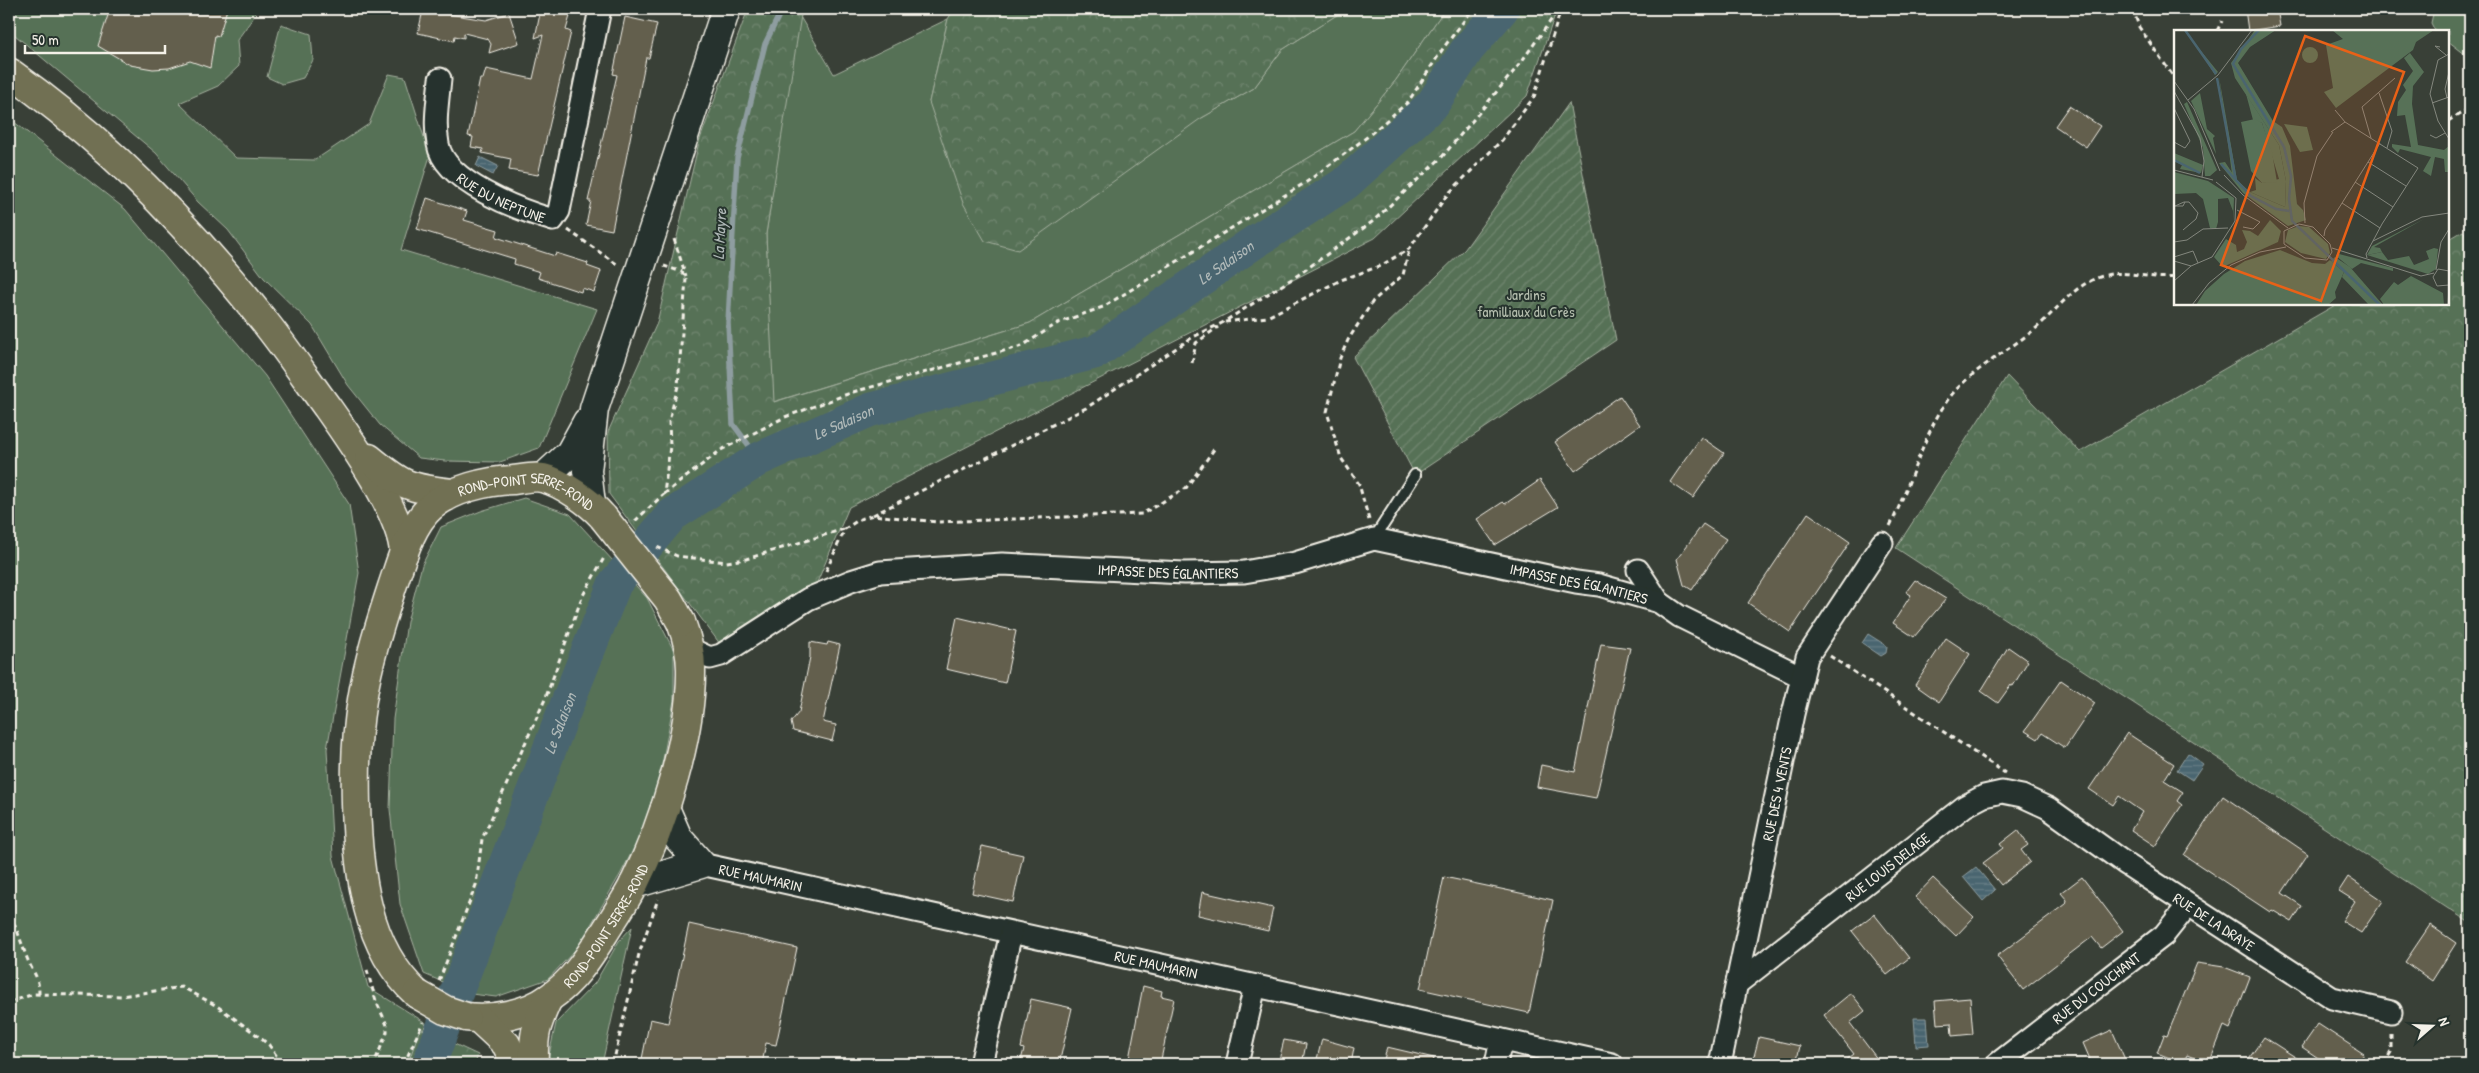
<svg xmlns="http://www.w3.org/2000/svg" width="2479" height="1073" font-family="'Patrick Hand',sans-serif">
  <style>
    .green { fill: #577157; stroke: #a6b1a0 }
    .forest { fill: url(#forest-crowns); stroke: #a6b1a0 }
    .garden { fill: url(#garden-furrows); stroke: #a6b1a0 }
    .water { fill: url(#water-rules); stroke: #8e9da0 }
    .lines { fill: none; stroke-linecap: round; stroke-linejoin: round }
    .stream { stroke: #8e9da0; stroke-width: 5.5 }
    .river { stroke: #4a6570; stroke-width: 34 }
    .building { fill: #645e4d; stroke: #f4f1e8 }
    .lane-casing { stroke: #f4f1e8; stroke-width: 14 }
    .street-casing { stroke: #f4f1e8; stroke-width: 25 }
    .secondary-casing { stroke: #f4f1e8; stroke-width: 31 }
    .primary-casing { stroke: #f4f1e8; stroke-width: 31 }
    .path { stroke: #f4f1e8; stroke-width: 3; stroke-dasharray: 5 4; stroke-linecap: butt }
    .lane { stroke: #26332d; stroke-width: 10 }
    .street { stroke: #26332d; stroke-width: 21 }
    .secondary { stroke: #26332d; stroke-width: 28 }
    .primary { stroke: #716f52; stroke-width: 28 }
    .primary-bridge-casing { stroke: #f4f1e8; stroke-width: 31; stroke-linecap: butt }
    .primary-bridge { stroke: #716f52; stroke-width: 28 }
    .labels { text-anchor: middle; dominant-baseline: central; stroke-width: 4; stroke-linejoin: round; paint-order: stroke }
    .street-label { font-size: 15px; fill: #f4f1e8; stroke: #26332d }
    .park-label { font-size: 15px; fill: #b5beae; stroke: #26332d }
    .water-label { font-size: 16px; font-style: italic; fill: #b0b9b8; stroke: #26332d }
    .inset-river { fill: none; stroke: #4a6570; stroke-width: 2.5 }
    .inset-road { fill: none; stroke: #84877e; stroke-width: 1 }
    .view { fill: #e96117; fill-opacity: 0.15; stroke: #e96117; stroke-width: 2.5 }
    .inset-edge { fill: none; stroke: #f4f1e8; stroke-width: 2.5 }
  </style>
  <defs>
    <pattern id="forest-crowns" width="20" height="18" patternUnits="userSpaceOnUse" patternTransform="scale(1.25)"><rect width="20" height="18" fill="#577157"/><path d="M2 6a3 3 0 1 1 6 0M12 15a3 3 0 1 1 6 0" fill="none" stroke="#70866f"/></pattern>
    <pattern id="garden-furrows" width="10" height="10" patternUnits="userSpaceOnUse" patternTransform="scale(1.25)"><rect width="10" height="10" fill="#577157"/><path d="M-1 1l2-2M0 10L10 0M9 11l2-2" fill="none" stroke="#70866f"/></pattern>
    <pattern id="water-rules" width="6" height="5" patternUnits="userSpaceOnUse" patternTransform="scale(1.25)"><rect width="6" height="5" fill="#4a6570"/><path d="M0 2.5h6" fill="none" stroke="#657c84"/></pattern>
  </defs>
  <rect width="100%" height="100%" fill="#394037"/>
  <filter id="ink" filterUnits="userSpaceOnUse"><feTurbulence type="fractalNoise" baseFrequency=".02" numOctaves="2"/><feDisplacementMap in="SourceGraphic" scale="10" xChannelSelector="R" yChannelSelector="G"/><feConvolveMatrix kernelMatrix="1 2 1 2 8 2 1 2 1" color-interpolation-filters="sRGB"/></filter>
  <g filter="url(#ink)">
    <path class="green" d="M9,9H256L253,18L237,40L239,66L218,86L179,103L236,158L315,160L369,124L389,74L405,77L430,156L401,250L597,309L539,448L500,462L445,461L419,458L380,425L348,385L312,325L264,278L228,230L198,202L156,153L9,30Z
      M1346,9H1445L1396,80L1354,131L1030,323L773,402L766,234L799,15L834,74L948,19L929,102L1200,119L1254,88L1282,50Z
      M2434,9H2470V58L2448,41V31H2435L2431,23Z
      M281,24L311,34L313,60L303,78L282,84L267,77Z
      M9,118L125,209L265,376L349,504L359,573L327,749L333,856L368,987L426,1023L411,1064H9Z
      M524,498L570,514L647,598L674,651V700L661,770L644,829L621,873L578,947L548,979L496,997L471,994L424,974L400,904L390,809L393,719L407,622L422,565L441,527L481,511Z
      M632,927L602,1064H547L556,1023L595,983L619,941Z"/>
    <path class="forest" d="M748,9H802L766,234L774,402L1030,323L1354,131L1396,80L1445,9H1557L1527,96L1375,238L849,507L813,592L723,648L609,494L608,432L657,323L699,142Z
      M954,9H1346L1282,50L1254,88L1200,119L1018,250L985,241L963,203L929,102L948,19Z
      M2463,231L2470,239V923L1896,548L2007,376L2080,452L2337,304H2448V240Z
      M420,1028L478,1055L475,1064H408Z"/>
    <path class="garden" d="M1569,103L1616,340L1415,475L1353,357L1465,249Z"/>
    <path class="water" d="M480,157L498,166L493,175L476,166Z
      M1868,634L1887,646L1886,653L1881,656L1862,643Z
      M2188,753L2203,764L2192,780L2177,770Z
      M1976,867L1995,890L1983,901L1963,877Z
      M1914,1018H1927L1929,1045L1916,1046Z"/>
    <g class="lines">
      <path class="stream" d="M759,459L733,424L728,323L737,158L765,44L782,9"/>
      <path class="river" id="s1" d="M429,1064L563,714L615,583L672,515L759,459L870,410L1096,352L1250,245L1346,183L1432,105L1467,50L1502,9"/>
    </g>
    <path class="building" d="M110,9H227L219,36L215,35L210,68L190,61L169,68L153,69L130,65L98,46Z
      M541,9H572L566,30L571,32L538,175L509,170L511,159L482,153L483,149L471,147L473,137L468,136L480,79H483L486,69L533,79L543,35L535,38Z
      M2245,9H2277L2280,26L2248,31Z
      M423,10L486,20L509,13L519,43L489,53L491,44L488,39L464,33V38L455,36L454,41L418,33Z
      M625,17L657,24L649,58H646L612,230L586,225L591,201H588L617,75L613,74Z
      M2069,106L2100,126L2086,147L2055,126Z
      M427,198L467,211L464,220L498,230L496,237L555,256L556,253L588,263L587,266L601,271L594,292L582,288L581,292L538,278L540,272L514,264L515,259L417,229Z
      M1620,396L1640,425L1575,471L1555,442Z
      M1701,437L1724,453L1693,498L1670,482Z
      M1540,480L1558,507L1495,545L1477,519L1503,502L1505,504Z
      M1808,513L1850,542L1790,632L1748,603Z
      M1703,524L1726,539L1692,590L1684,585L1677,559Z
      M1915,580L1946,599L1914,637L1893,623L1911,595L1906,592Z
      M957,617L1016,631L1005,683L946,669Z
      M1946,638L1970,654L1939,702L1915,685Z
      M810,642L827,645L828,642L840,645L823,722L836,725L832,741L793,731L791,722L799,712L810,657Z
      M1601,644L1630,648L1596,798L1537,787L1541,765L1575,772Z
      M2008,647L2028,661L2013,686L2011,685L1998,703L1981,691Z
      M2061,680L2095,703L2065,748L2042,733L2038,739L2025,731Z
      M2127,733L2174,764L2164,780L2183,792L2177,801L2182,805L2155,846L2131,830L2142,812L2119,796L2113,805L2089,789Z
      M2223,796L2308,854L2282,893L2302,906L2292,922L2272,910L2270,912L2184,855Z
      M2018,830L2028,845L2021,850L2030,862L2001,885L1983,863L2003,848L2000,844Z
      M982,846L1023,855L1013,902L972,893Z
      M1444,877L1553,900L1529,1013L1420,989Z
      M2082,877L2123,931L2101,948L2092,937L2023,990L1997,956L2066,904L2067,900L2061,893Z
      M2348,877L2383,901L2361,933L2342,921L2355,901L2339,891Z
      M1933,878L1974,917L1956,936L1915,897Z
      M1202,892L1273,908L1268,931L1198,915Z
      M1874,914L1909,958L1887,975L1852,931Z
      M689,924L797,948L776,1045L766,1043L762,1064H641L650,1019L668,1023Z
      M2430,925L2456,943L2432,981L2405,962Z
      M2197,963L2224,967L2250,977L2230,1029L2224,1026L2209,1064L2187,1055L2183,1063L2157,1053L2164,1035L2167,1036Z
      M1143,986L1162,991L1161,996L1174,999L1160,1064H1128Z
      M1851,993L1865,1011L1850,1023L1881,1064H1841L1854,1054L1824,1015Z
      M1970,998L1973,1034L1952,1036L1951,1023L1937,1024L1935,1001Z
      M1031,999L1072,1008L1059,1064H1020L1024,1049L1021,1048Z
      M2318,1024L2364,1054L2357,1064H2327L2302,1047Z
      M2112,1030L2127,1064H2092L2083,1043Z
      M1759,1037L1800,1046L1796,1064H1752Z
      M2264,1037L2306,1064H2245Z
      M1322,1039L1354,1048L1351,1064H1338L1317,1059Z
      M1284,1040L1306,1044L1302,1064H1278Z
      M1387,1047L1434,1058L1433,1064H1383Z"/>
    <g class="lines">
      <g class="lane-casing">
        <path id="lane" d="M1374,539L1415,475"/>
      </g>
      <g class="street-casing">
        <g id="street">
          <path id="s2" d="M440,79C438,100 434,123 438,144C444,182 519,210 553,220L559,211L600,9"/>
          <path d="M1638,570L1659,602L1679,616L1802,677"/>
          <path id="s3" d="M690,654L697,652L710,658L721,655L808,599L851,581L880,572L1002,564L1184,573L1244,572L1295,563L1374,539L1576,582L1599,585L1659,602"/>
          <path id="s4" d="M701,864L1612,1064"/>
          <path id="s5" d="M1738,983L1965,806L1984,796L2002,792L2022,796L2048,808L2126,864L2332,998L2391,1012"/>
          <path d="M981,1064L1011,933"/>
          <path d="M1237,1064L1255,986"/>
          <path d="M1496,1064L1501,1040"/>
          <path id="s6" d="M1720,1064L1793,714L1807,657L1882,543"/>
          <path id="s7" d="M1997,1064L2164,935L2188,905"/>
        </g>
      </g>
      <g class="secondary-casing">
        <path id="secondary" d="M543,478L570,453L587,422
          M591,504L587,471L594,409L726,9
          M634,884L701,864L678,838L665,808"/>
      </g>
      <g class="primary-casing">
        <g id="primary">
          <path d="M9,72C104,139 188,225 260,316C284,345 305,377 327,407C351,441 402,513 404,553"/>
          <path d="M369,458C403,486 408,488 452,493"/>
          <path id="s8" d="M417,994C392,971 376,939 368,907C354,851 352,757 362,700C368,662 380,624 392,587C401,561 410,525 432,506C453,489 486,481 513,480C522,479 534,476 543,478C561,482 591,503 603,517"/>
          <path id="s9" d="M466,1017C493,1020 527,1014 549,998C574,981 589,957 605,932C615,916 626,900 634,884C663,826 692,734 691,669C691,652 687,638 681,622"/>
          <path d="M479,1019L506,1044L516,1064"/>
          <path d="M534,1064C533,1035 536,1025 548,999"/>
        </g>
      </g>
      <path class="path" d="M2133,9L2139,27L2175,79
        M2217,31L2222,21
        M2448,121L2470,108
        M568,230L618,265
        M674,239L686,276
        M1225,322L1267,317L1341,280L1380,266L1409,249L1447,195L1502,140L1534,97L1561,9
        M1192,363L1196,343L1218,327
        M664,494L721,450L785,417L853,392L1022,346L1058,323L1103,307L1308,181L1367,137L1408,102L1444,47L1473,9
        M873,515L1086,408L1193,337L1222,323L1298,275L1372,222L1442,157L1519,65L1559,9
        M1369,520L1359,484L1341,458L1327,412L1340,358L1348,340L1373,301L1403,275L1409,250
        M635,521L664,494L670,446L669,421L678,386L686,279L682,272L664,266
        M1890,526C1910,487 1926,424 1954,392C1977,367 2009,350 2035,329C2061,307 2075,281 2111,274C2130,271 2154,280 2175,277
        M657,547L677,556L726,562L746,559L844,529
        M826,571L845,529L860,519L873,515L937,522L1142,514L1186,488L1215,448
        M1830,656L2005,773
        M9,915C18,929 21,943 27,958C33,974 39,975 39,994
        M367,970L376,1001L387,1025V1032L374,1064
        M439,981L476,885L482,839L546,697L582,597L605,556
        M9,1002L34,994L122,996L182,987L217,1006L253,1032L269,1045L282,1064
        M404,1064L423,1022
        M613,1064L639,954L658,899
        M2384,1064L2391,1052V1030"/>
      <use href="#lane" class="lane"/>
      <use href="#street" class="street"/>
      <use href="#secondary" class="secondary"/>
      <use href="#primary" class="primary"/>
      <g class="primary-bridge-casing">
        <path id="primary-bridge" d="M603,517L668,599L681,622
          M417,994L445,1010L466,1017"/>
      </g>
      <use href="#primary-bridge" class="primary-bridge"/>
    </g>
  </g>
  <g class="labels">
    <g class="street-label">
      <text stroke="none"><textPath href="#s2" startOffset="152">RUE DU NEPTUNE</textPath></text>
      <text stroke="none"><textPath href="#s8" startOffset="620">ROND-POINT SERRE-ROND</textPath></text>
      <text stroke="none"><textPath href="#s3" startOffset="502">IMPASSE DES ÉGLANTIERS</textPath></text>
      <text stroke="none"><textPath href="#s3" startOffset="922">IMPASSE DES ÉGLANTIERS</textPath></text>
      <text stroke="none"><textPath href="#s6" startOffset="276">RUE DES 4 VENTS</textPath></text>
      <text stroke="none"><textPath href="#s5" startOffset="189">RUE LOUIS DELAGE</textPath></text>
      <text stroke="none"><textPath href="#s4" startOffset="61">RUE MAUMARIN</textPath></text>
      <text stroke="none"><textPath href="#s5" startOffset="578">RUE DE LA DRAYE</textPath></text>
      <text stroke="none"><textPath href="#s9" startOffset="180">ROND-POINT SERRE-ROND</textPath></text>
      <text stroke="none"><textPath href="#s4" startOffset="466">RUE MAUMARIN</textPath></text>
      <text stroke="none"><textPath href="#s7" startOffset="125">RUE DU COUCHANT</textPath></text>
    </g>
    <g class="park-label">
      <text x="1526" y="294">Jardins<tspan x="1526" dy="17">familliaux du Crès</tspan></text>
    </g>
    <g class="water-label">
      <text transform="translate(719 234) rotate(-87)">La Mayre</text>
      <text stroke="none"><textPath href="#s1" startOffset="1220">Le Salaison</textPath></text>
      <text stroke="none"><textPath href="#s1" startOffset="800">Le Salaison</textPath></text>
      <text stroke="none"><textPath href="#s1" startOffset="365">Le Salaison</textPath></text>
    </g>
  </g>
  <g transform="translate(2174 30)">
    <rect width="275" height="275" fill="#394037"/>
    <path d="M10,0L44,42L41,45L32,31ZM128 25a8 8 0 1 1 16 0a8 8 0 1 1-16 0ZM236,23L250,42L239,56L238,74L244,115L270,120L275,116V142H271L270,129L261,127L257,146L249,141L257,127L226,119L224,123L218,117V114L237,117L231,85L223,86L224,72L232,60L229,55L239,41L230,28ZM45,47L63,150L58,144ZM26,63L33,99L41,106L39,108L42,124L17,71ZM72,64L105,115L112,151L111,177L76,162L82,160L81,148L88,153L105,149L88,93L79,90ZM13,72L43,140L36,146H31L29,118L10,74ZM0,123L29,135L27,143L6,139L8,135L0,131ZM96,190L107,201L104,212L49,237L40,227L52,209L62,215L63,222L70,219L73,212L68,200L76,201L84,206ZM125,196L135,197L154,214L156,223L152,229L127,223L111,212L114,200ZM260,218L264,219L262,239L254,244L193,225L208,222L214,230L235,226L240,235L255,229L252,221ZM106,220L138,233L151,234L156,230L170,242L161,262L162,268L154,275H22L31,261L50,244L71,231ZM165,224L219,238V241L187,233L178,239L162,226ZM237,246L269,263L270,275H210L206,269L220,252L224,255Z" fill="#577157"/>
    <path d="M81,0H102L76,17L64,33L99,91L108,97L116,116L123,174L129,180L132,190L114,196L69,163L45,133L51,132L63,150L76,162L111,177L112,151L105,115L61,48L57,33ZM158,0H260L242,12L239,20L162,78L150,62L159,58L152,15L169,9ZM81,89L88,93L98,122L103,152L88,153L77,141L67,92ZM0,142L34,151L60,168L59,192V181L54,168L44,169V192L42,199L36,198L29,169L22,163L0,164ZM250,189L200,217L206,218L208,222L193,225L198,216ZM161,227L176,237L209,275H195L168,247L170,242L157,231Z" fill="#577157"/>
    <path d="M110,94L133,97L139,120L126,122Z" fill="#577157"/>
    <path class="inset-river" d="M11,0L42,44M85,0L67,19L59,34L110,117L117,146L115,169L118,191L206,275M43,48L62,151M0,130L26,143M47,134L77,166L102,179L115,181"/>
    <path class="inset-road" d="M266,17L261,16L272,25M275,24L264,30L256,64L264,91L275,109M0,51L20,79L46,141M0,61L26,108L30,131L28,147M205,63L218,101L213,118M273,68L271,59L275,42M14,70L44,45L78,0M258,73L275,67M161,80L171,92L244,138L208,194L192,224L193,228M157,102L171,92M256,105L262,108L271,103M197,108L188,77L221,48M0,112L11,118L16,111L0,78M194,132L232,156M0,140L39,150M50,145L69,165L114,198M181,152L219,177M168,173L206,198M63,180L86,192L79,199L69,197M131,193L130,173L143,126L159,102M125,194L139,197L156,214L158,222L153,230L131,228L110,214V201ZM9,200L22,189L24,183L15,172H10L1,176H9L11,172M150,206L151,200L206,113M199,211L248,187L275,183M0,212L13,210L29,199L54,198M158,218L247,246L260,243M0,227L19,221L24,233M0,231L17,236M262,240L267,212L275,199M275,241L264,239L259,247L263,256L275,255M0,251L17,236L38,227L61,191L62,168L42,152M18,275L35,253L57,235L86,222L112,217M274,275L275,255"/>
    <path class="view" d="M131,6L230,42L147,271L47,235Z"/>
    <rect width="275" height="275" class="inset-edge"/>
  </g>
  <rect width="2479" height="1073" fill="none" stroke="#26332d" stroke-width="30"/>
  <rect x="15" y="15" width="2449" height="1043" fill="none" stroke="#f4f1e8" stroke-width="2" filter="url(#ink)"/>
  <g transform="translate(2432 1026) rotate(70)" stroke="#26332d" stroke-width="4" paint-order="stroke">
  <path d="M0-4L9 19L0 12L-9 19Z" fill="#f4f1e8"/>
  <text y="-8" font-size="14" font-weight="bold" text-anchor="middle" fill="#f4f1e8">N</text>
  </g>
  <path d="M25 45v8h140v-8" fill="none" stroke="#f4f1e8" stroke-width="2.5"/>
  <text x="32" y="45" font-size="15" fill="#f4f1e8" stroke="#26332d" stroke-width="4" paint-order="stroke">50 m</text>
</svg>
